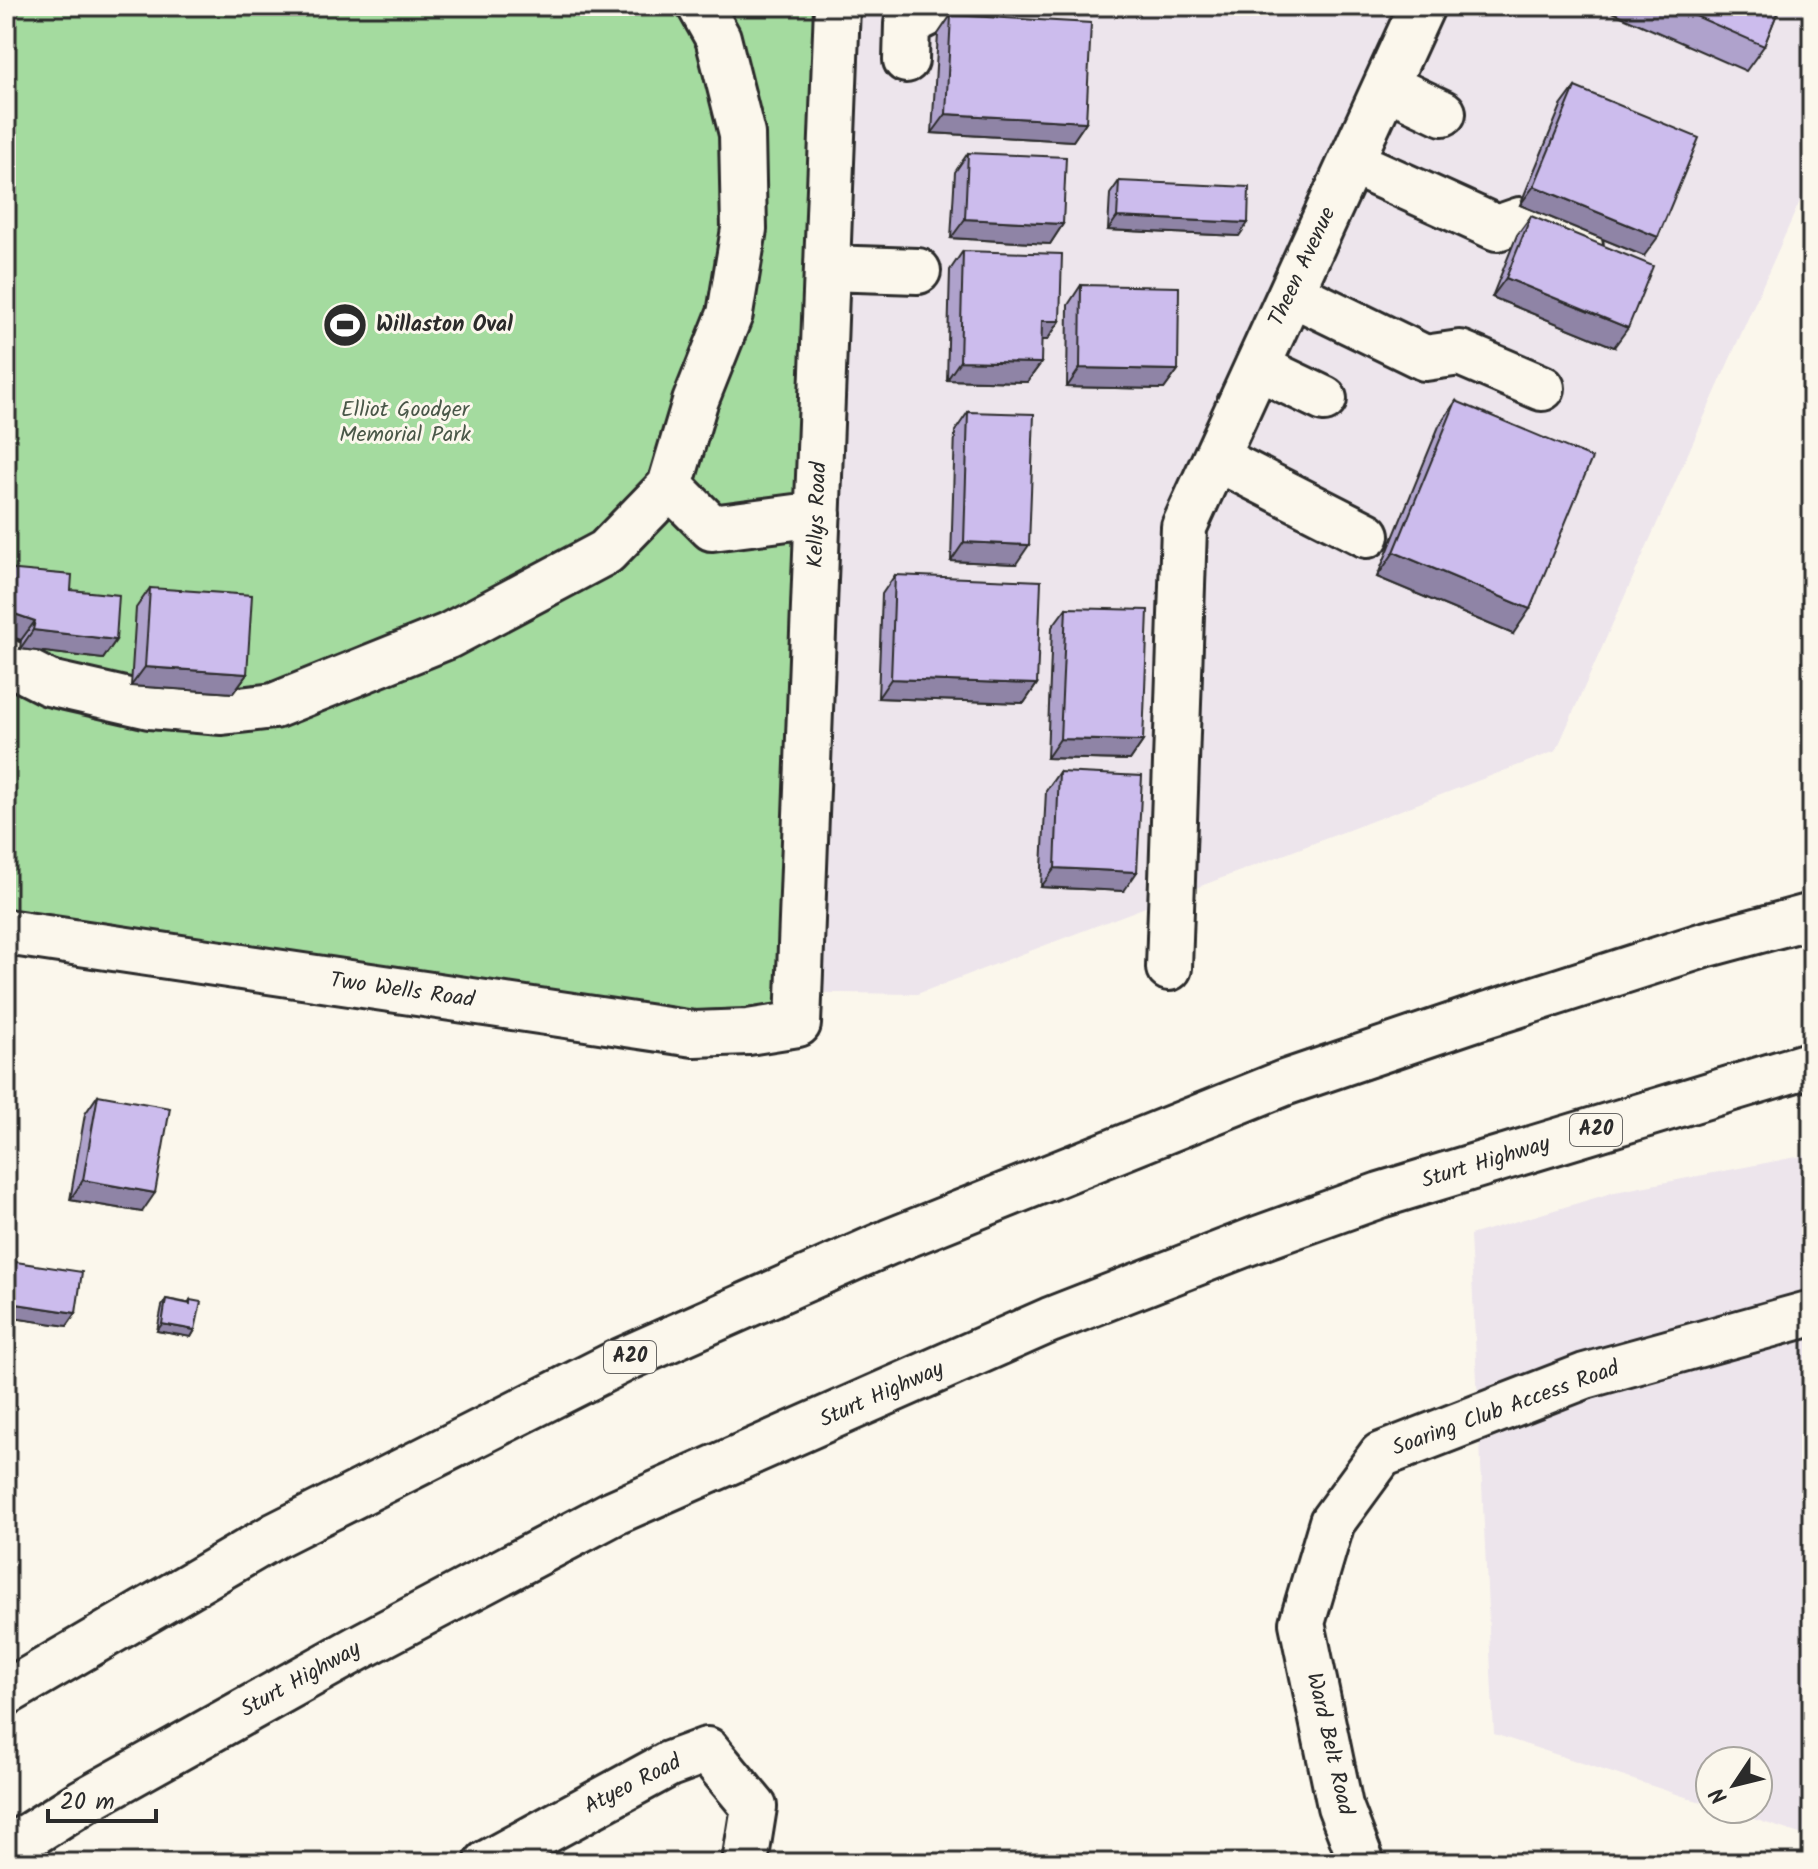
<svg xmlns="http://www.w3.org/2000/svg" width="1818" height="1869" font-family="Kalam,sans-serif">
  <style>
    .built { fill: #ede5ec }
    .green { fill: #a4db9f; stroke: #688365; stroke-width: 2 }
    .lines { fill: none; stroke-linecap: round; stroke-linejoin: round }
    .minor-casing { stroke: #2b2b2b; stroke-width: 50 }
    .highway-casing { stroke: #2b2b2b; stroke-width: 50 }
    .minor { stroke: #fbf7ec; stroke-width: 44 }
    .highway { stroke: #fbf7ec; stroke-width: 44 }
    .wall { fill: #afa2cc; stroke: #2b2b2b; stroke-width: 2 }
    .shaded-wall { fill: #8f84a6; stroke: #2b2b2b; stroke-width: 2 }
    .building { fill: #ccbced; stroke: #2b2b2b; stroke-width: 2 }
    .labels { text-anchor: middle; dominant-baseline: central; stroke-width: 6; stroke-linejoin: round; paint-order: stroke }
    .shield { fill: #fbf7ec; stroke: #696865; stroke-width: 2 }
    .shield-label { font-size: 20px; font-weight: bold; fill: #2b2b2b }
    .street-label { font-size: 22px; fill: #2b2b2b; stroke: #fbf7ec }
    .poi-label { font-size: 22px; font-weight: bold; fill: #2b2b2b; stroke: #fbf7ec; text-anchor: start }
    .park-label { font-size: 22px; fill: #495748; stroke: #fbf7ec }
  </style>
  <rect width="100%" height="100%" fill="#fbf7ec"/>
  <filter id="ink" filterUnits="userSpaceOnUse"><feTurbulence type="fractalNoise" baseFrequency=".0125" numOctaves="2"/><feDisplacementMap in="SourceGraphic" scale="16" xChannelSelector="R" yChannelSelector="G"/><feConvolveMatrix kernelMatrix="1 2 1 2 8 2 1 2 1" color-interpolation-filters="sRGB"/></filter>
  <g filter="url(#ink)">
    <path class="built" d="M805,6H1812V174L1556,751L917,994L762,992Z
      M1812,1154V1838L1723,1809H1758V1761H1710V1805L1494,1734L1470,1235L1615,1192Z"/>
    <path class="green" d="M6,6H820L784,1006L685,1011L6,911Z"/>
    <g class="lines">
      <g class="minor-casing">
        <path id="minor" d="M906,60L907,24L943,6
          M1386,86L1443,113
          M1351,162L1497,228L1520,220L1580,246
          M827,268L918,271
          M1291,293L1425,358L1460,353L1542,388
          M1257,367L1324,399
          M1216,458L1367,535
          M670,486L712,528L818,514
          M6,661L49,683L150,706L222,712L274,706L448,636L606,552L670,486L695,402L730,314L744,229L742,134L718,38L700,6
          M6,932L694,1034L748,1032L798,1024L837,6
          M1169,968L1184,527L1422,6
          M487,1863L669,1764L707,1750L754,1807L745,1863
          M1362,1863L1340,1806L1302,1623L1332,1522L1381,1455L1585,1376L1812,1313"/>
      </g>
      <g class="highway-casing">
        <path id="highway" d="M6,1693L276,1535L623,1360L889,1242L1284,1083L1470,1020L1704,945L1812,916
          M6,1850L82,1802L358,1648L613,1513L1050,1320L1255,1240L1380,1195L1812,1064"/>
      </g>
      <use href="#minor" class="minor"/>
      <use href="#highway" class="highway"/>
    </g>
    <path class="wall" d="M1598,6H1780L1764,46L1746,71Z
      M951,15L1086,122L1073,141L932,133L938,34Z
      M1575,87L1644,256L1520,205L1561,106Z
      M968,153L1063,224L1050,244L951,238L955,172Z
      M1119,181L1239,236L1108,230L1110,194Z
      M1531,216L1614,347L1492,297L1517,235Z
      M963,251L1060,321L1047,340H1041V363L1027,382L947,380L950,270Z
      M1081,285L1178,370L1164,389L1067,387L1068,305Z
      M1456,401L1513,634L1377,577L1439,426Z
      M968,412L1016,564L951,561L955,431Z
      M6,569L71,590L116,640L103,659L20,649L21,640L6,635Z
      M895,575L1037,684L1024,703L878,698L882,594Z
      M150,588L247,674L233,693L131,686L136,608Z
      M1066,608L1143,741L1130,760L1047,758L1052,627Z
      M1059,772L1124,891L1041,887L1046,791Z
      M98,1095L142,1212L70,1200L85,1114Z
      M16,1262L76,1313L67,1326L6,1317L7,1275Z
      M166,1299L188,1303L190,1300L195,1330L191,1337L157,1331L162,1306Z"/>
    <path class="shaded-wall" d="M946,114L1086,122L1073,141L932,133Z
      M1534,186L1658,237L1644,256L1520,205Z
      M1117,217L1248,223L1239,236L1108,230Z
      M965,219L1063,224L1050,244L951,238Z
      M1506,278L1628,328L1614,347L1492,297Z
      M1042,321H1060L1047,340H1028Z
      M960,361L1041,363L1027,382L947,380Z
      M1080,368L1178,370L1164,389L1067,387Z
      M964,542L1029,545L1016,564L951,561Z
      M1394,552L1530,609L1513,634L1377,577Z
      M6,611L35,621L21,640L6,635Z
      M33,630L116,640L103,659L20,649Z
      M145,667L247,674L233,693L131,686Z
      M891,679L1037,684L1024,703L878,698Z
      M1060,739L1143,741L1130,760L1047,758Z
      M1055,868L1137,872L1124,891L1041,887Z
      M83,1180L155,1193L142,1212L70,1200Z
      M10,1303L76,1313L67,1326L6,1317V1308Z
      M162,1324L195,1330L191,1337L157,1331Z"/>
    <path class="building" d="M1673,6H1780L1764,46Z
      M951,15L1091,23L1086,122L946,114Z
      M1575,87L1699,138L1658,237L1534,186Z
      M968,153L1066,157L1063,224L965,219Z
      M1119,181L1249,187L1248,223L1117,217Z
      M1531,216L1653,266L1628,328L1506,278Z
      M963,251L1062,254L1060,321H1042L1041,363L960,361Z
      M1081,285L1179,287L1178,370L1080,368Z
      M1456,401L1592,458L1530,609L1394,552Z
      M968,412L1034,414L1029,545L964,542Z
      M6,569L72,575L71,590L119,595L116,640L33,630L35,621L6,611Z
      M895,575L1041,581L1037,684L891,679Z
      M150,588L252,595L247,674L145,667Z
      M1066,608L1148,610L1143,741L1060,739Z
      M1059,772L1142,776L1137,872L1055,868Z
      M98,1095L170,1108L155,1193L83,1180Z
      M16,1262L82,1272L76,1313L10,1303Z
      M166,1299L190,1304V1300L201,1302L195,1330L162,1324Z"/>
  </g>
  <defs>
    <g id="stadium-disc" transform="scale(2.3)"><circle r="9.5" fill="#2b2b2b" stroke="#fbf7ec"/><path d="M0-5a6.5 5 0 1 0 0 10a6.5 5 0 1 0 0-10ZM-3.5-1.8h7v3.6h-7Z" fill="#fff"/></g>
  </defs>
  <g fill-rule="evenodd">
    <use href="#stadium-disc" x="345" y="325"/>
  </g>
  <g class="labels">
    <g class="shield">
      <rect x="1570" y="1114" width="52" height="32" rx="6"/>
      <rect x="604" y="1341" width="52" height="32" rx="6"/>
    </g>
    <g class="shield-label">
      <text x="1596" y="1130">A20</text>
      <text x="630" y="1357">A20</text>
    </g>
    <g class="street-label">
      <text transform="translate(1303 267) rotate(-65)">Theen Avenue</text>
      <text transform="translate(818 515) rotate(-88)">Kellys Road</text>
      <text transform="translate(402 991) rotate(8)">Two Wells Road</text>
      <text transform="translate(1486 1163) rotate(-17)">Sturt Highway</text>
      <text transform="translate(882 1395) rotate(-24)">Sturt Highway</text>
      <text transform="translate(1506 1409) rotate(-20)">Soaring Club Access Road</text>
      <text transform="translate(301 1680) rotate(-29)">Sturt Highway</text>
      <text transform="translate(1329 1744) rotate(77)">Ward Belt Road</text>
      <text transform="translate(633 1785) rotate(-27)">Atyeo Road</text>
    </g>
    <g class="poi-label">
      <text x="376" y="325">Willaston Oval</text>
    </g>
    <g class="park-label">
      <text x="405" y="410">Elliot Goodger<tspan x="405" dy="25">Memorial Park</tspan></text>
    </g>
  </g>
  <rect width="1818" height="1869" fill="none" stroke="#fbf7ec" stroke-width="32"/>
  <rect x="16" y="16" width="1786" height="1837" fill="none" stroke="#2b2b2b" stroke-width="3" filter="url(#ink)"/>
  <g transform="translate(1734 1785) rotate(235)"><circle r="38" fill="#fbf7ec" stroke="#a8a59f" stroke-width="2"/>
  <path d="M0-6L14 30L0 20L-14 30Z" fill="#2b2b2b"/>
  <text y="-12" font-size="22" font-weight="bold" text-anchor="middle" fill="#2b2b2b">N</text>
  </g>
  <path d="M48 1809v12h108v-12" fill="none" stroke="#2b2b2b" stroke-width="4"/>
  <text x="60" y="1809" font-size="24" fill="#2b2b2b" stroke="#fbf7ec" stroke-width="6" paint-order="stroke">20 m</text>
</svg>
